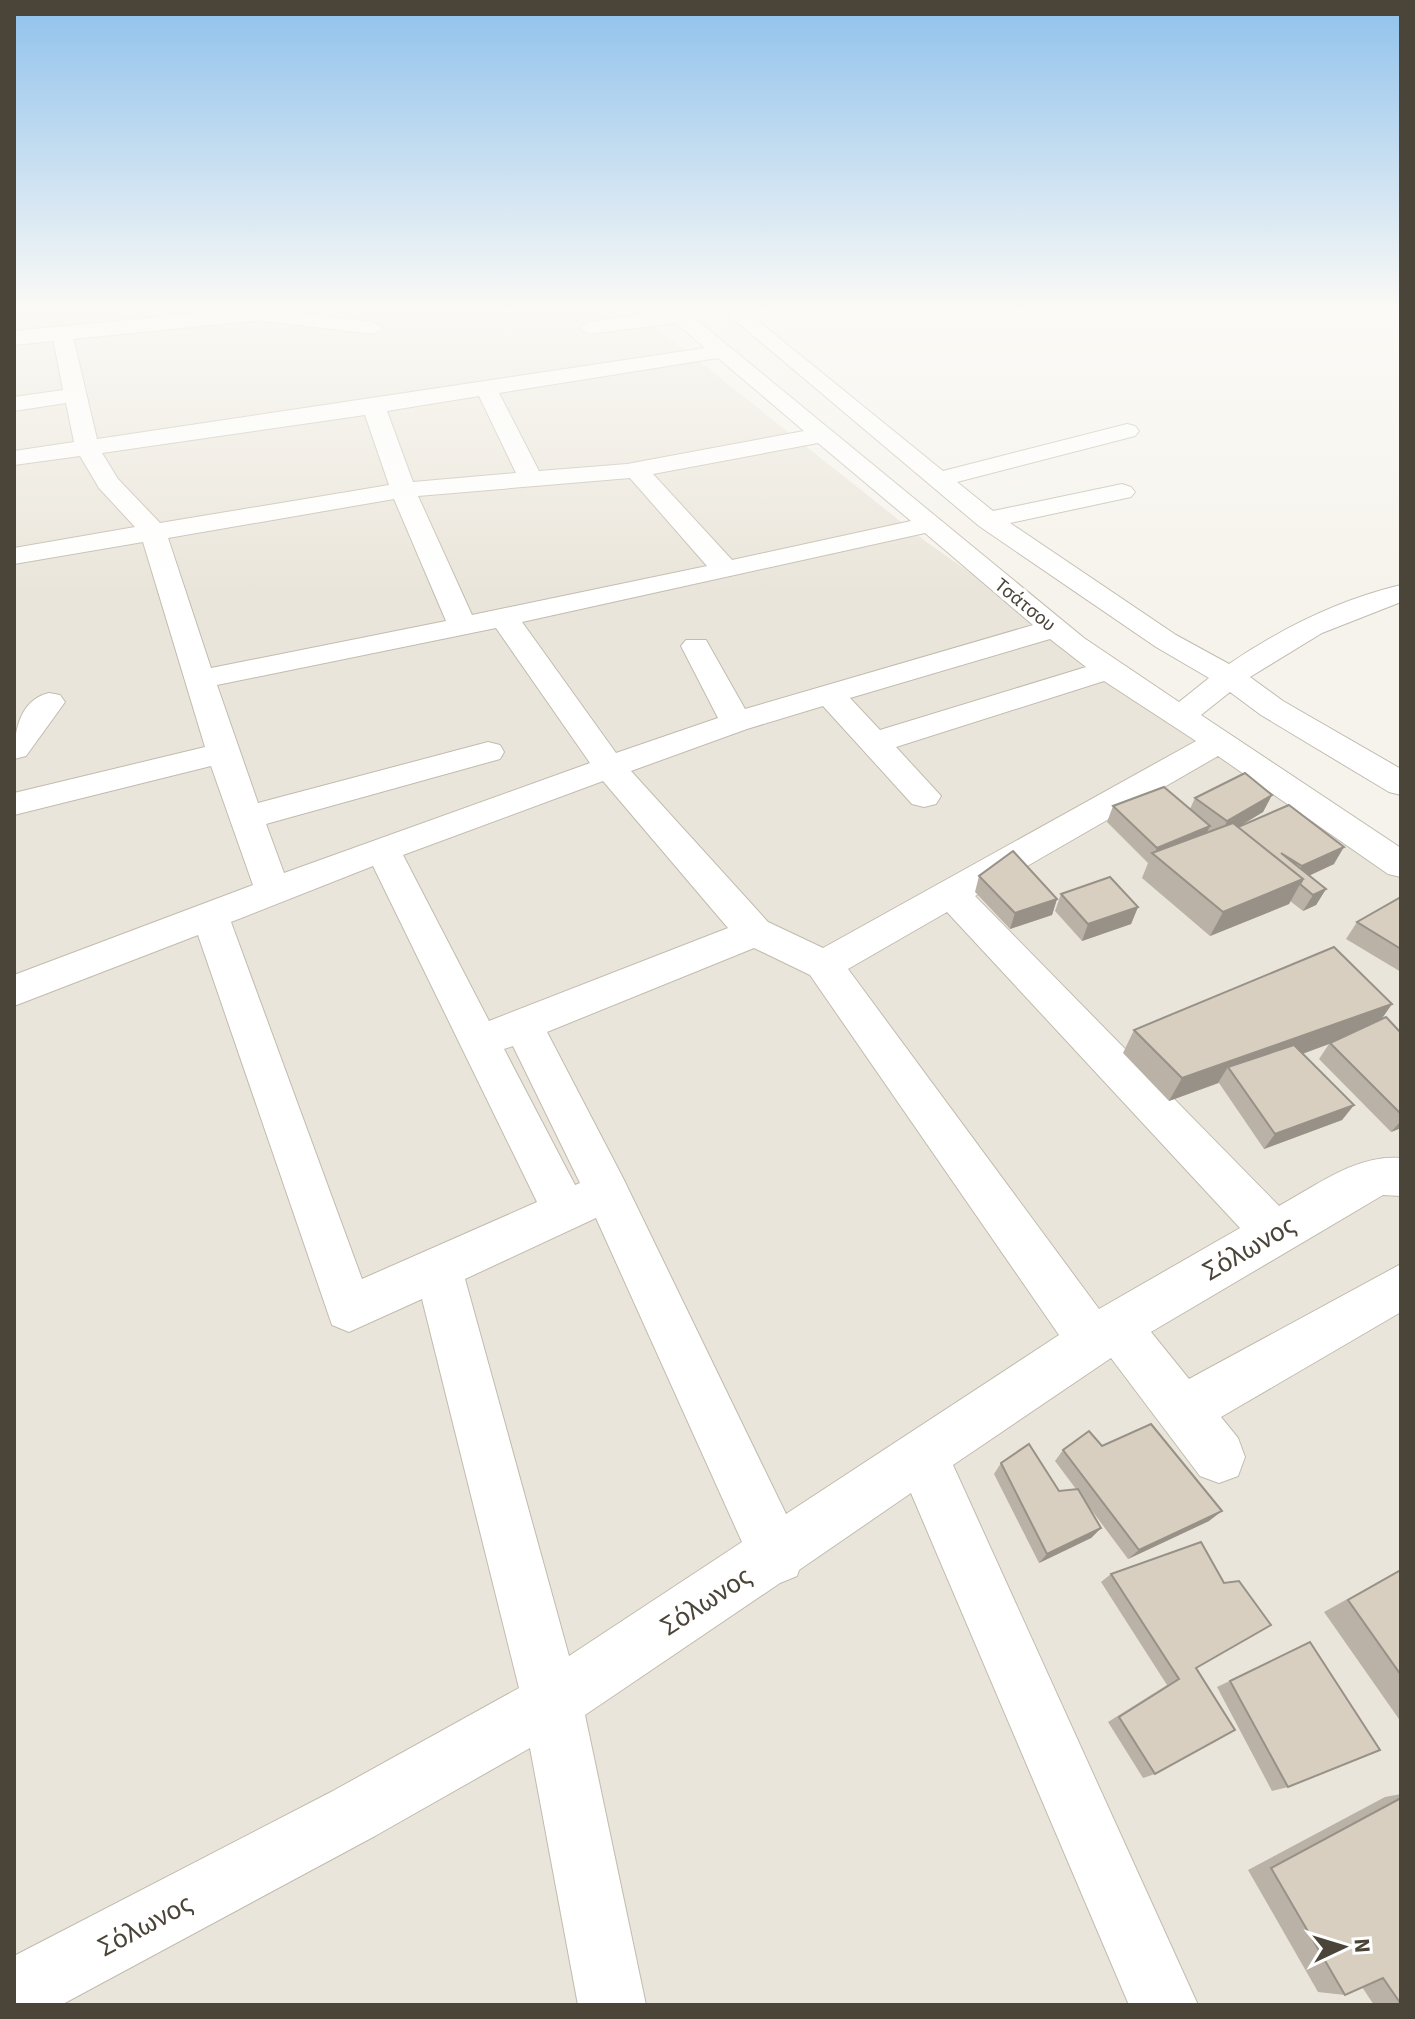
<svg xmlns="http://www.w3.org/2000/svg" width="1415" height="2019" font-family="'Source Sans 3',sans-serif">
  <style>
    .residential { fill: #eae5da }
    .lines { fill: none; stroke-linecap: round; stroke-linejoin: round }
    .minor-casing { stroke: #c2bbae; stroke-width: 2 }
    .tertiary-casing { stroke: #c2bbae; stroke-width: 2 }
    .minor { fill: #fff; fill-rule: evenodd }
    .tertiary { fill: #fff; fill-rule: evenodd }
    .wall { fill: #bab2a6 }
    .shaded-wall { fill: #979187 }
    .building { fill: #d8cfc1; stroke: #979187; stroke-width: 2 }
    .labels { text-anchor: middle; dominant-baseline: central; stroke-width: 7; stroke-linejoin: round; paint-order: stroke }
    .far-street-label { font-size: 20px; fill: #4b4439; stroke: #fff }
    .near-street-label { font-size: 28px; fill: #4b4439; stroke: #fff }
  </style>
  <rect width="100%" height="100%" fill="#f6f3ec"/>
  <path class="residential" d="M14,311H636L925,541L1401,875V2005H14Z"/>
  <g class="lines">
    <g class="minor-casing">
      <path id="minor" d="M247,311H280L373,322L383,328L373,334L255,320L248,318Z
        M664,311H686L1084,638L1179,702L1209,678L1156,647L979,526L724,311H746L943,471L1127,424L1135,426L1139,431L1135,436L957,482L993,511L1122,484L1131,487L1135,492L1131,497L1010,523L1176,635L1229,664C1282,628 1338,600 1401,585V602L1322,633L1250,677L1283,701L1401,769V795L1389,792L1261,715L1230,692L1201,715L1401,848V877L1388,874L1218,756L975,896L1279,1206C1317,1185 1357,1154 1401,1158V1196L1383,1195L1151,1332L1189,1379L1401,1264V1312L1221,1417L1238,1438L1245,1457L1238,1476L1219,1483L1200,1476L1111,1358L953,1465L1198,2005H1129L911,1493L799,1570L797,1576L780,1583L585,1715L646,2005H578L530,1748L375,1836L61,2005H14V1956L331,1792L519,1688L422,1299L349,1332L332,1325L198,935L14,1006V975L253,885L211,766L14,815V793L205,747L143,542L14,564V548L135,527L99,488L80,456L14,465V451L74,442L66,403L14,411V397L63,390L52,333L62,327L72,333L97,439L705,348L676,323L589,334L579,328L589,322ZM718,358L804,431L627,464L539,471L499,393ZM479,396L516,473L413,482L387,411ZM365,415L389,485L160,523L118,479L102,453ZM818,443L911,521L732,560L653,474ZM630,478L707,566L472,615L418,496ZM394,499L446,621L211,668L168,538ZM925,533L1033,625L745,709L706,640H686L681,646L718,718L616,753L522,622ZM496,628L590,763L284,873L266,824L500,759L504,752L500,745L488,742L258,803L217,685ZM1050,639L1086,667L880,730L850,698ZM1104,681L1196,741L823,948L768,922L631,771L747,729L823,706L912,804L924,807L936,804L941,796L896,747ZM603,781L728,928L489,1021L403,855ZM373,866L537,1202L362,1279L231,922ZM947,912L1240,1228L1099,1309L848,969ZM754,948L810,975L1059,1335L786,1514L623,1178L547,1032ZM513,1046L580,1183L575,1185L504,1049ZM596,1218L742,1542L569,1656L465,1279Z
        M49,693L60,695L65,702L26,756L14,759C14,733 19,700 49,693Z"/>
    </g>
    <g class="tertiary-casing">
      <path id="tertiary" d="M217,311H294L283,318L14,345V331Z"/>
    </g>
    <use href="#minor" class="minor"/>
    <use href="#tertiary" class="tertiary"/>
  </g>
  <path class="wall" d="M1272,795L1263,812L1238,827L1334,864L1309,875L1326,889L1316,905L1303,911L1290,901L1289,904L1210,936L1142,878L1148,863L1107,822L1113,806L1190,809L1195,798Z
    M979,876L1057,899L1052,915L1010,929L975,892Z
    M1061,894L1138,907L1131,924L1082,941L1055,911Z
    M1401,897V972L1346,939L1357,922Z
    M1392,1004L1381,1020L1401,1033V1128L1391,1132L1319,1059L1329,1044L1303,1054L1354,1105L1342,1120L1264,1149L1219,1083L1169,1101L1123,1053L1134,1030Z
    M1102,1446L1209,1521L1128,1559L1084,1500L1101,1528L1091,1538L1039,1563L994,1474L1001,1463L1059,1491L1076,1489L1055,1461L1063,1450Z
    M1401,1569V1722L1324,1612Z
    M1111,1574L1196,1668L1155,1774L1143,1778L1108,1722L1167,1685L1101,1582Z
    M1310,1642L1288,1787L1272,1791L1217,1687Z
    M1401,1794V2005H1374L1362,1987L1345,1995L1318,1992L1248,1870L1385,1797Z"/>
  <path class="shaded-wall" d="M1272,795L1263,812L1220,838L1227,821Z
    M1210,826L1202,843L1154,855L1157,848Z
    M1344,847L1334,864L1296,882L1294,880L1302,866Z
    M1303,879L1289,904L1210,936L1223,912Z
    M1326,889L1316,905L1303,911L1313,895Z
    M1057,899L1052,915L1010,929L1015,913Z
    M1138,907L1131,924L1082,941L1088,924Z
    M1392,1004L1375,1028L1330,1043L1329,1044L1235,1078L1228,1067L1218,1083L1169,1101L1182,1078Z
    M1354,1105L1342,1120L1264,1149L1275,1134Z
    M1401,1121V1128L1391,1132Z
    M1222,1511L1209,1521L1128,1559L1139,1550Z
    M1101,1528L1091,1538L1039,1563L1047,1554Z"/>
  <path class="building" d="M1245,773L1272,795L1227,821L1195,798Z
    M1164,787L1210,826L1157,848L1113,806Z
    M1289,805L1344,847L1302,866L1281,853L1326,889L1313,895L1300,884L1303,879L1238,827Z
    M1233,823L1303,879L1223,912L1152,853Z
    M1013,851L1057,899L1015,913L979,876Z
    M1110,877L1138,907L1088,924L1061,894Z
    M1401,897V949L1357,922Z
    M1334,947L1392,1004L1182,1078L1134,1030Z
    M1386,1017L1401,1033V1114L1330,1043Z
    M1294,1045L1354,1105L1275,1134L1228,1067Z
    M1151,1424L1222,1511L1139,1550L1063,1450L1089,1431L1102,1446Z
    M1029,1444L1059,1491L1078,1489L1101,1528L1047,1554L1001,1463Z
    M1201,1542L1224,1583L1239,1581L1271,1625L1196,1668L1235,1730L1155,1774L1119,1717L1179,1679L1111,1574Z
    M1401,1570V1675L1348,1600Z
    M1310,1642L1380,1750L1288,1787L1230,1681Z
    M1401,1798V2004L1383,1978L1345,1995L1271,1868Z"/>
  <linearGradient id="sky" x2="0" y2="1"><stop stop-color="#8fc1ec"/><stop offset="0.52" stop-color="#fbfaf6"/><stop offset="1" stop-color="#fbfaf6" stop-opacity="0"/></linearGradient>
  <rect width="1415" height="594" fill="url(#sky)"/>
  <g class="labels">
    <g class="far-street-label">
      <text transform="translate(1025 605) rotate(39)">Τσάτσου</text>
    </g>
    <g class="near-street-label">
      <text transform="translate(1249 1248) rotate(-30)">Σόλωνος</text>
      <text transform="translate(706 1601) rotate(-33)">Σόλωνος</text>
      <text transform="translate(145 1925) rotate(-28)">Σόλωνος</text>
    </g>
  </g>
  <rect width="1415" height="2019" fill="none" stroke="#4b4439" stroke-width="32"/>
  <g transform="translate(1343 1947) rotate(86)" stroke="#ffffff" stroke-width="6" paint-order="stroke">
  <path d="M0-6L14 30L0 20L-14 30Z" fill="#4b4439"/>
  <text y="-12" font-size="22" font-weight="bold" text-anchor="middle" fill="#4b4439">N</text>
  </g>
</svg>
